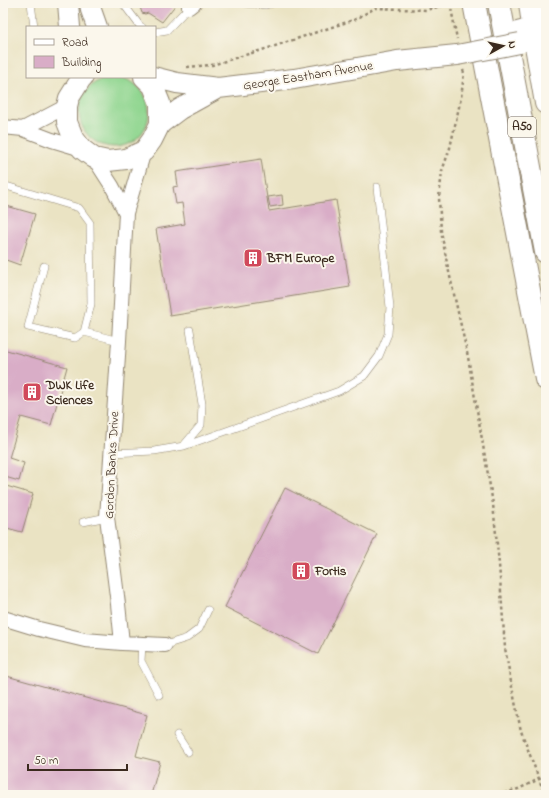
<svg xmlns="http://www.w3.org/2000/svg" width="549" height="798" font-family="'Indie Flower',sans-serif">
  <style>
    .green { fill: #90d690; stroke: #668057 }
    .building { fill: #d9adc7 }
    .lines { fill: none; stroke-linecap: round; stroke-linejoin: round }
    .service-casing { stroke: #928670; stroke-width: 8 }
    .minor-casing { stroke: #928670; stroke-width: 16 }
    .secondary-casing { stroke: #928670; stroke-width: 22 }
    .trunk-casing { stroke: #928670; stroke-width: 24 }
    .path { stroke: #928670; stroke-width: 2.5; stroke-dasharray: 3 3; stroke-linecap: butt }
    .service { stroke: #fff; stroke-width: 7 }
    .minor { stroke: #fff; stroke-width: 14 }
    .secondary { stroke: #fff; stroke-width: 20 }
    .trunk { stroke: #fff; stroke-width: 22 }
    .secondary-bridge-casing { stroke: #928670; stroke-width: 22; stroke-linecap: butt }
    .secondary-bridge { stroke: #fff; stroke-width: 20 }
    .labels { text-anchor: middle; dominant-baseline: central; stroke-width: 4; stroke-linejoin: round; paint-order: stroke }
    .shield { fill: #fbf7ec; stroke: #75685c; stroke-width: 1 }
    .shield-label { font-size: 12px; font-weight: bold; fill: #3b2a1e }
    .street-label { font-size: 13px; fill: #3b2a1e; stroke: #fbf7ec }
    .poi-label { font-size: 13px; font-weight: bold; fill: #3b2a1e; stroke: #fbf7ec; text-anchor: start }
  </style>
  <rect width="100%" height="100%" fill="#fbf7ec"/>
  <filter id="ink" filterUnits="userSpaceOnUse"><feTurbulence type="fractalNoise" baseFrequency=".025" numOctaves="2"/><feDisplacementMap in="SourceGraphic" scale="8" xChannelSelector="R" yChannelSelector="G"/><feConvolveMatrix kernelMatrix="1 2 1 2 8 2 1 2 1" color-interpolation-filters="sRGB"/></filter>
  <filter id="wash" filterUnits="userSpaceOnUse"><feTurbulence type="fractalNoise" baseFrequency=".012" numOctaves="4" result="noise"/><feDisplacementMap in="SourceGraphic" scale="16" xChannelSelector="R" yChannelSelector="G"/><feGaussianBlur stdDeviation="0.9" result="paint"/><feColorMatrix in="noise" values="0 0 0 0 0 0 0 0 0 0 0 0 0 0 0 0 0 1.4 0 .05"/><feComposite in="paint" operator="in"/></filter>
  <g filter="url(#wash)">
    <rect width="100%" height="100%" fill="#eae3c3"/>
    <path class="green" d="M79 112a35 35 0 1 1 70 0a35 35 0 1 1-70 0Z"/>
    <g id="blocks">
      <path class="building" d="M136,3H177L162,22L148,13L145,14L142,13L140,7Z
        M261,159L269,211L336,200L350,287L170,316L156,229L185,224L182,203L176,204L173,187L178,186L176,172Z
        M282,195L283,205L270,207L268,197Z
        M3,205L35,214L20,265L6,260L3,268Z
        M3,349L67,367L51,425L21,417L9,458L24,463L19,481L5,477L3,482Z
        M3,485L33,494L22,532L3,527Z
        M285,488L377,534L318,654L225,607Z
        M3,675L147,715L136,756L160,762L151,795H3Z"/>
    </g>
  </g>
  <g filter="url(#ink)">
    <use href="#blocks" fill-opacity="0" stroke="#928670" stroke-width="1"/>
    <g class="lines">
      <g class="service-casing">
        <path id="service" d="M31,3L34,27
          M124,3L125,6L140,26L142,27
          M244,3L266,5L273,3
          M155,32L167,30L189,7
          M3,185L79,208L90,223L91,304L84,332L119,341
          M44,266L28,327L75,338L84,332
          M184,445L201,425L202,404L190,330
          M111,453L154,451L184,446L339,391L364,376L379,356L388,334L390,307L377,187
          M83,522L107,517
          M142,644L141,661L159,695
          M165,645L187,638L199,629L208,610
          M177,735L188,752"/>
      </g>
      <g class="minor-casing">
        <path id="minor" d="M189,7L194,3
          M3,127L23,129L52,140L82,149
          M23,129L67,106
          M94,158L112,186L126,213
          M3,618L39,629L85,640L122,643L165,645
          M122,643L118,604L107,517L119,341L126,213L144,151"/>
      </g>
      <g class="secondary-casing">
        <path id="secondary" d="M68,3L70,27
          M90,3L91,10L97,27
          M518,32L533,28
          M83,77L81,79L69,98L67,106V122L73,137L82,149L94,158L108,161L126,159L144,151L152,140L160,124V103L153,86L144,77
          M153,77L177,83L218,88L294,79L397,61L457,55
          M160,124L180,109L218,88"/>
      </g>
      <g class="trunk-casing">
        <path id="trunk" d="M474,3L546,379
          M499,3L546,252
          M530,3L535,40L546,103"/>
      </g>
      <path class="path" d="M450,3L457,39
        M187,67L212,65L275,46L356,19L375,8L426,10L441,6L450,3
        M463,70L464,73L461,98L450,148L442,171L439,198L441,231L447,263L468,357L493,504L499,564L505,648L511,682L521,731L545,795
        M499,795L518,789L546,776"/>
      <use href="#service" class="service"/>
      <use href="#minor" class="minor"/>
      <use href="#secondary" class="secondary"/>
      <use href="#trunk" class="trunk"/>
      <g class="secondary-bridge-casing">
        <path id="secondary-bridge" d="M457,55L520,43"/>
      </g>
      <use href="#secondary-bridge" class="secondary-bridge"/>
    </g>
  </g>
  <defs>
    <g id="building-square" transform="scale(1)"><rect x="-9" y="-9" width="18" height="18" rx="4" fill="#d1495b" stroke="#fbf7ec"/><path d="M-4-6H4V6H1V3H-1V6H-4ZM-2.5-4.3h1.7v1.8h-1.7ZM.8-4.3h1.7v1.8H.8ZM-2.5-1h1.7V.8h-1.7ZM.8-1h1.7V.8H.8Z" fill="#fff"/></g>
  </defs>
  <g fill-rule="evenodd">
    <use href="#building-square" x="253" y="258"/>
    <use href="#building-square" x="32" y="392"/>
    <use href="#building-square" x="301" y="571"/>
  </g>
  <g class="labels">
    <rect class="shield" x="508" y="117" width="28" height="20" rx="3"/>
    <g class="shield-label">
      <text x="522" y="127">A50</text>
    </g>
    <g class="street-label">
      <text transform="translate(308 76) rotate(-9)">George Eastham Avenue</text>
      <text transform="translate(112 465) rotate(-87)">Gordon Banks Drive</text>
    </g>
    <g class="poi-label">
      <text x="267" y="258">BFM Europe</text>
      <text x="46" y="385">DWK Life<tspan x="46" dy="15">Sciences</tspan></text>
      <text x="315" y="571">Fortis</text>
    </g>
  </g>
  <rect width="549" height="798" fill="none" stroke="#fbf7ec" stroke-width="16"/>
  <rect x="26" y="26" width="130" height="52" fill="#fbf7ec" stroke="#aea59a"/>
  <rect x="34" y="39" width="20" height="6" fill="#ffffff" stroke="#aea59a"/>
  <text x="62" y="46" font-size="12" fill="#3b2a1e">Road</text>
  <rect x="34" y="56" width="20" height="12" fill="#d9adc7" stroke="#aea59a"/>
  <text x="62" y="66" font-size="12" fill="#3b2a1e">Building</text>
  <g transform="translate(503 46) rotate(82)" stroke="#fbf7ec" stroke-width="3" paint-order="stroke">
  <path d="M0-3L7 15L0 10L-7 15Z" fill="#3b2a1e"/>
  <text y="-6" font-size="11" font-weight="bold" text-anchor="middle" fill="#3b2a1e">N</text>
  </g>
  <path d="M28 764v6h99v-6" fill="none" stroke="#3b2a1e" stroke-width="2"/>
  <text x="34" y="764" font-size="12" fill="#3b2a1e" stroke="#fbf7ec" stroke-width="3" paint-order="stroke">50 m</text>
</svg>
